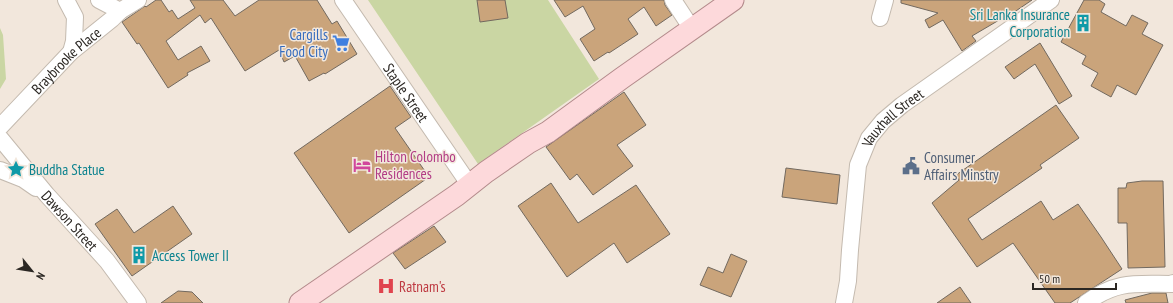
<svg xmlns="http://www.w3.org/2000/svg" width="1173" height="303" font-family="'PT Sans Narrow',sans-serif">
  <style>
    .green { fill: #cad6a3 }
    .building { fill: #caa47b; stroke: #72695f }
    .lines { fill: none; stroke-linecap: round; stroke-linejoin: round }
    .minor-casing { stroke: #c4baaf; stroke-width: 18 }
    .major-casing { stroke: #b38a8b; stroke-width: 23 }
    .minor { stroke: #fff; stroke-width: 16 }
    .major { stroke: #fdd9db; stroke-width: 21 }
    .labels { text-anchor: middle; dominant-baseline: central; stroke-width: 3; stroke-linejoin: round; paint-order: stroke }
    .culture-label { font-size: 15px; fill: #0d838f; stroke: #f2e7dc; text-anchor: start }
    .shop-label { font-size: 15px; fill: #366cbe; stroke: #f2e7dc; text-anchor: end }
    .street-label { font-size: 15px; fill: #2b2723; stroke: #f2e7dc }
    .hotel-label { font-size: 15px; fill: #b23c85; stroke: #f2e7dc; text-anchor: start }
    .service-label { font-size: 15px; fill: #4e5e75; stroke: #f2e7dc; text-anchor: start }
    .health-label { font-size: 15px; fill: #be3a42; stroke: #f2e7dc; text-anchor: start }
  </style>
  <rect width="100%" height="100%" fill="#f2e7dc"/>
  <path class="green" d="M368,0H548L599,79L478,164Z
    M0,28L3,35L6,79L0,89Z"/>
  <path class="building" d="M156,0H161L169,12L172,10L178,19L195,8L190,0H223L235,16L259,0H317L332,24L337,21L357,54L325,74L324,73L309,81L295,56L284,62L279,50L245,71L211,18L205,23L200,15L166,41L178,60L201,46L210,61L187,73L188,75L168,88L139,43L137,44L122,22L145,6L146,7Z
    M477,0H505L508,18L480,22Z
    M554,0H664L665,5L672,15L656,26L644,7L628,19L638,34L609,53L608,52L594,61L580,39L595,29L583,6L565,17Z
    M901,0H1032L1007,17L1006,16L972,36L976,41L962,51L943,20L929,28L925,20L938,13L901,3Z
    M1084,0H1099L1105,4L1101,12L1126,26L1132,15L1148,23L1142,34L1163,45L1136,95L1117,85L1111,97L1091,86L1098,73L1082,64L1086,56L1061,42Z
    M1040,43L1072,96L1059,104L1035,64L1014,79L1005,67Z
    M390,86L411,117L395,128L429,177L349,233L294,153Z
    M624,92L646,125L617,145L633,166L593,195L577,174L570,180L546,147Z
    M1056,105L1079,138L1040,165L1042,168L968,219L982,240L1041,201L1053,220L1078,204L1101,237L1122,269L1070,303H1055L1013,243L977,267L932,203L959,180L956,175Z
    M786,168L840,175L837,204L782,197Z
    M1142,181H1163L1165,267L1128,268L1127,223H1118V188H1126L1127,183Z
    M551,183L578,223L636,185L670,234L627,263L614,243L567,277L518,206Z
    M173,206L192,234L132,276L95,224L117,209L134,233Z
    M434,226L446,242L405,269L393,253Z
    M731,254L747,261L731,297L700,285L708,267L723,273Z
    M960,287L971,303H937Z
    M178,291L192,292L203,303H161Z
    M1152,293H1166L1168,303H1126L1125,300Z"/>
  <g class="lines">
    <g class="minor-casing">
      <g id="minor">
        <path d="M66,0L75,17L74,41L71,52"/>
        <path d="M99,0L120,11"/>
        <path id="s1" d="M343,0L469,184"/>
        <path d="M673,0L692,29"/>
        <path d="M880,18L885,0"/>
        <path id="s2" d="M0,127L71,52L112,19L120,11L138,0"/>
        <path id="s3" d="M0,138L47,195L107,261L138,303"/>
        <path d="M0,170L23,179L36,188"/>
        <path id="s4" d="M844,303L848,281L850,250L858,165L869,138L883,121L902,105L1051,0"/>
        <path d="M1086,303C1117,280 1136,284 1173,284V283"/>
      </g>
    </g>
    <g class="major-casing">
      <path id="major" d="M300,303L457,195L486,172L528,143L548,132L622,78L733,0"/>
    </g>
    <use href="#minor" class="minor"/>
    <use href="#major" class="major"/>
  </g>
  <defs>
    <g id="building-bare" transform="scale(1.38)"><path d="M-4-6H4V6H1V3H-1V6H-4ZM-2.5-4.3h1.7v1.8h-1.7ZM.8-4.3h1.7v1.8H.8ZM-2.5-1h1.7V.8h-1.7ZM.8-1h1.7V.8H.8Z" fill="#0f9aa8" stroke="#f2e7dc" stroke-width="2.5" paint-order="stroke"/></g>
    <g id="supermarket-bare" transform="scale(1.38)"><path d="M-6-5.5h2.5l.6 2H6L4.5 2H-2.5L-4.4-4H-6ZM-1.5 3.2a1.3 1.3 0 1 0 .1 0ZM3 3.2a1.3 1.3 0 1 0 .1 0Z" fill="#3f7fe0" stroke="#f2e7dc" stroke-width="2.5" paint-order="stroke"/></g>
    <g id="hotel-bare" transform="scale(1.38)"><path d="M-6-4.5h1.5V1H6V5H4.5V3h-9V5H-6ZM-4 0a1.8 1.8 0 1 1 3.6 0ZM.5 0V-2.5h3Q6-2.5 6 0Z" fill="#d1479c" stroke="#f2e7dc" stroke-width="2.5" paint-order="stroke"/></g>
    <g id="civic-bare" transform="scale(1.38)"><path d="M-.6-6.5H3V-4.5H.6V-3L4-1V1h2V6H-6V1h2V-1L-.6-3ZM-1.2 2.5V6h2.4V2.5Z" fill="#5c6f8a" stroke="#f2e7dc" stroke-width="2.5" paint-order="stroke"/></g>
    <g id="sight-bare" transform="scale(1.38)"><path d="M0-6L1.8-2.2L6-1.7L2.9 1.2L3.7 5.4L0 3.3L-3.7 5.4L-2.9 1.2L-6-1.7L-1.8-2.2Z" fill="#0f9aa8" stroke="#f2e7dc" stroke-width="2.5" paint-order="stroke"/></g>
    <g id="hospital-bare" transform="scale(1.38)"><path d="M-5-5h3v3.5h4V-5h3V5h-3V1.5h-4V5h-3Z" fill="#e0444e" stroke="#f2e7dc" stroke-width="2.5" paint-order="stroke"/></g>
  </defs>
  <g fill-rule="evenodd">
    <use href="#building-bare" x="1083" y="23"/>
    <use href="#supermarket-bare" x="341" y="43"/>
    <use href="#hotel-bare" x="362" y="165"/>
    <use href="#civic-bare" x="911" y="166"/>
    <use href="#sight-bare" x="16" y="169"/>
    <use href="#building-bare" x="139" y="255"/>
    <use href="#hospital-bare" x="386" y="286"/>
  </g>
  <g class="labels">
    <g class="culture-label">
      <text x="1070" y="14" text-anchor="end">Sri Lanka Insurance<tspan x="1070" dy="17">Corporation</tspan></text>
      <text x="29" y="169">Buddha Statue</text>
      <text x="152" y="255">Access Tower II</text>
    </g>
    <g class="shop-label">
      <text x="328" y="34">Cargills<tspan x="328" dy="17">Food City</tspan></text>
    </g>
    <g class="street-label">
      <text stroke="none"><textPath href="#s2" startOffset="94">Braybrooke Place</textPath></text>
      <text stroke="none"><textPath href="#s1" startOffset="112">Staple Street</textPath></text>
      <text stroke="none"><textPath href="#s4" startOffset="199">Vauxhall Street</textPath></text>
      <text stroke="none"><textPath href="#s3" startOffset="108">Dawson Street</textPath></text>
    </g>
    <g class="hotel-label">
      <text x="375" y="156">Hilton Colombo<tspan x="375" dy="17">Residences</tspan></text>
    </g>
    <g class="service-label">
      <text x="924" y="157">Consumer<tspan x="924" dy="17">Affairs Minstry</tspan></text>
    </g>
    <g class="health-label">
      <text x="399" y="286">Ratnam's</text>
    </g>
  </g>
  <g transform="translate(32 271) rotate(120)" stroke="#f2e7dc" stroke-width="3" paint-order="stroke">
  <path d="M0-3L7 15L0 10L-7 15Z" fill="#2b2723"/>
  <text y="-6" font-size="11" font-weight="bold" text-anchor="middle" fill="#2b2723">N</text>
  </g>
  <path d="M1033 283v6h83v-6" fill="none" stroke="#2b2723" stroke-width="2"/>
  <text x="1039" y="283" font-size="12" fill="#2b2723" stroke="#f2e7dc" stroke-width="3" paint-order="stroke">50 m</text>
</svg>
